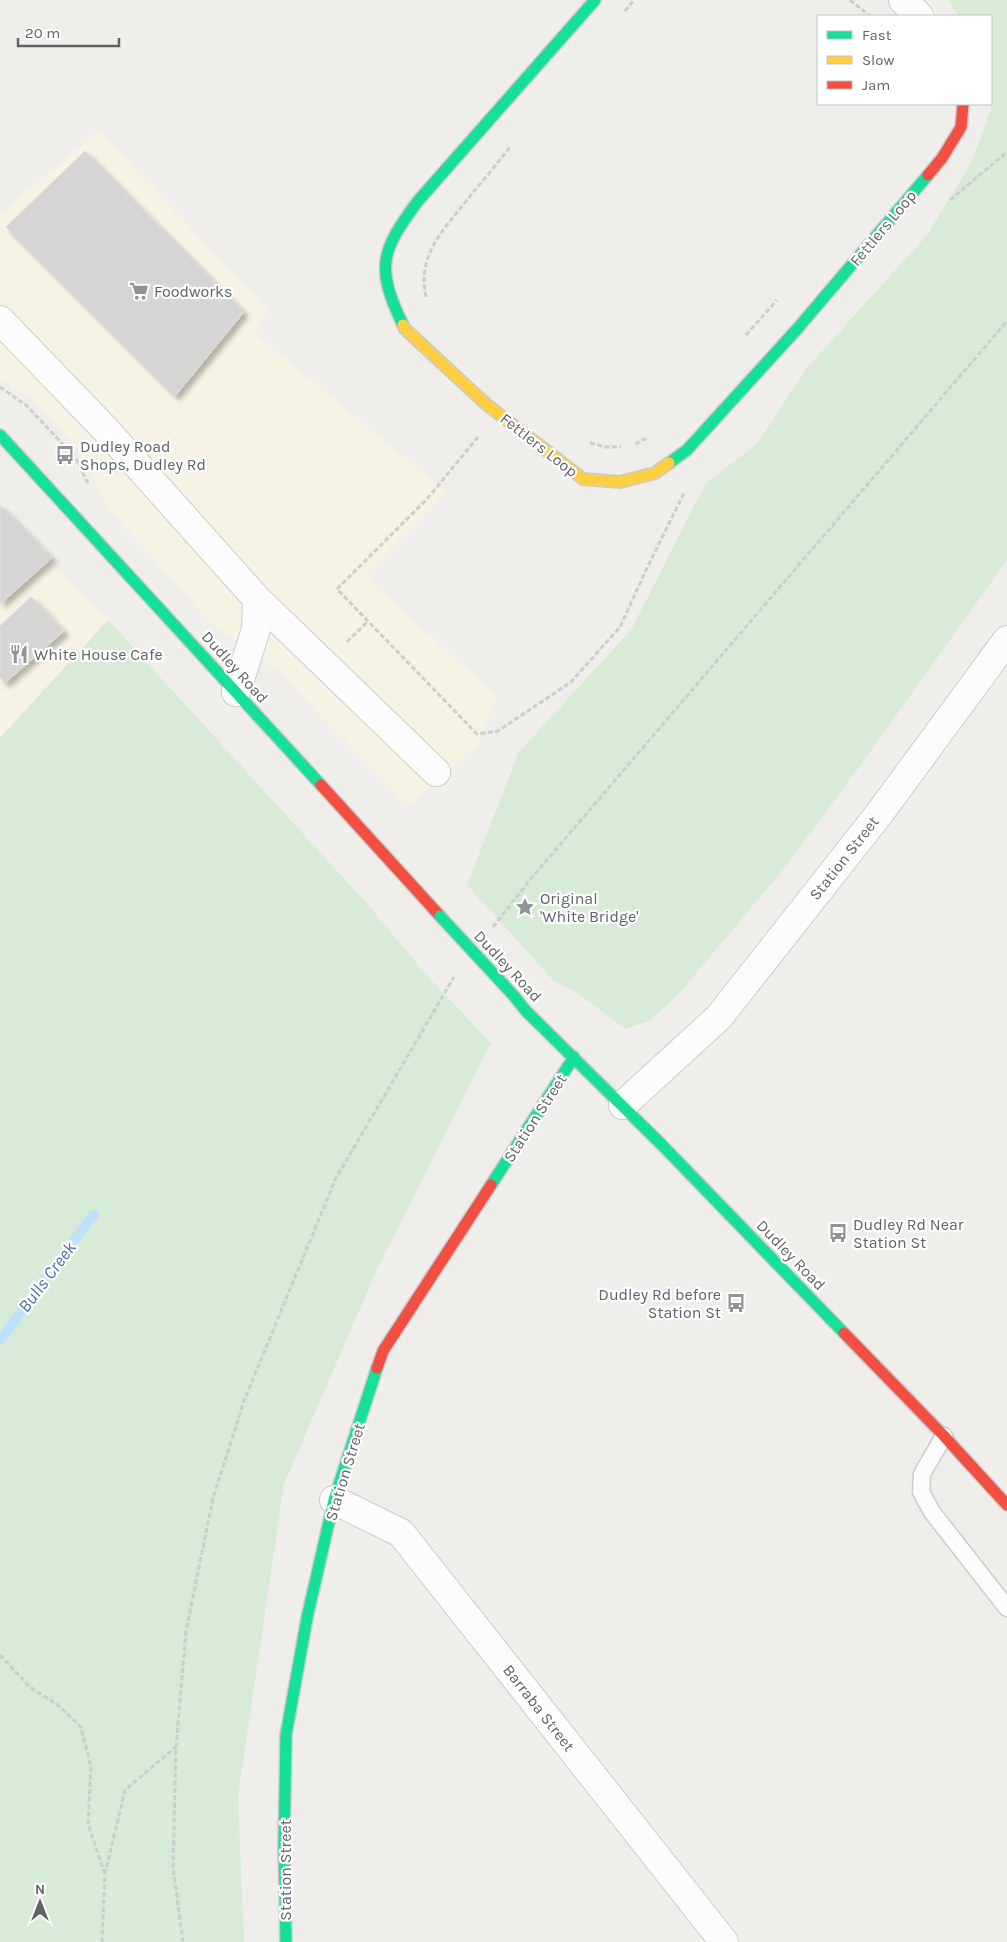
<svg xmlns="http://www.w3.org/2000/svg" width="1007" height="1942" font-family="Karla,sans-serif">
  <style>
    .commercial { fill: #f7f3e4 }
    .green { fill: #d8ebd6 }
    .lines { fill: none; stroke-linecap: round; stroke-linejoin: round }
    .stream { stroke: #bfe0f9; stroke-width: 10 }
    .building { fill: #d6d5d3; stroke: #deddd9; filter: url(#shadow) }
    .lane-casing { stroke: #cbcccc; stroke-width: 19 }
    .street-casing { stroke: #cbcccc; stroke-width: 30 }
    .fast-casing { stroke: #cacacb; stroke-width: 14 }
    .slow-casing { stroke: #cacacb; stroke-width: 14 }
    .jam-casing { stroke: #cacacb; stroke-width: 14 }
    .path { stroke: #cacfcc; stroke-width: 3; stroke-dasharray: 5 2.5; stroke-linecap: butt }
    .lane { stroke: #fdfcfc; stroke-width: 16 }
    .street { stroke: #fdfcfc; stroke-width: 28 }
    .fast { stroke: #16e098; stroke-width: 11 }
    .slow { stroke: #ffcf43; stroke-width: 11 }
    .jam { stroke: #f24e42; stroke-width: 11 }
    .fast-bridge-casing { stroke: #cacacb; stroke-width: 14; stroke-linecap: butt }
    .fast-bridge { stroke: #16e098; stroke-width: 11 }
    .labels { text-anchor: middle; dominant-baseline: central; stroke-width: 4.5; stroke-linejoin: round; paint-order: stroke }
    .street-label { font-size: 16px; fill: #5f6368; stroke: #fff }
    .poi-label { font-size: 16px; fill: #5f6368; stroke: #fff; text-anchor: start }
    .water-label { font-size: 18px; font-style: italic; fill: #4174aa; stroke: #fff }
  </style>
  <defs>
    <filter id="shadow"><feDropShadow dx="4.5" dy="4.5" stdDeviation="2.5" flood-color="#0004"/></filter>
  </defs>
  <rect width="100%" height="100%" fill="#efeeea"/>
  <path class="commercial" d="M99,131L268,311L255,334L446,492L364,576L497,696L478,744L409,806L277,670L214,626L110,511L79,450L31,398L0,379V214Z
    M0,509L108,620L0,738Z"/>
  <path class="green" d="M948,0H1007V560L862,763L781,872L678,995L649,1021L625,1029L575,991L554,981L467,885L519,752L631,630L706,483L758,443L806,369L927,235L971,163L991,109V16H959Z
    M108,620L369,906L429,978L491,1043L378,1267L284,1484L238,1796L244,1942H0V738Z"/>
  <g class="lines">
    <path class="stream" d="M0,1340L94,1214"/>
  </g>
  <path class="building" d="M85,151L244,312L175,396L6,227Z
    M0,505L52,558L0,604Z
    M31,597L64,631L5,683L0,677V626Z"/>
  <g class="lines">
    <g class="lane-casing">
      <path id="lane" d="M944,1436L922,1474L921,1492L932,1512L1007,1608"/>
    </g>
    <g class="street-casing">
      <path id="street" d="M903,0L919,16
        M0,320L105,429L257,599L256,629L236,692
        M257,599L436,772
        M623,1105L719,1017L879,814L1007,640
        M334,1500L401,1533L724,1942"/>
    </g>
    <g class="fast-casing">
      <path id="fast" d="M403,325C375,267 381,251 418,201L595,0
        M0,435L321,785
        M669,463L687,450L798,328L928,175
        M514,996L526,1011L662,1145L844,1333
        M491,1185L574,1057
        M286,1942L284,1846L286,1735L307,1618L334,1500L377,1368"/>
    </g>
    <g class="slow-casing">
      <path id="slow" d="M403,325L405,329L486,404L583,479L620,482L655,473L669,463"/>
    </g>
    <g class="jam-casing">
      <path id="jam" d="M928,175L942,158L961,127L963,104
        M321,785L440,916
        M844,1333L944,1436L1007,1505
        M377,1368L383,1351L491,1185"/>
    </g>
    <path class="path" d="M850,0L870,16
      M625,11L634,0
      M950,200L1007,152
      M426,297C417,255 442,232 466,201C481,183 496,165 510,147
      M746,335L777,300
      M0,387L26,405L75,457L88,483
      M478,437L427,499L337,589L477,734L498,731L571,682L620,627L647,568L685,491
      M590,443L606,447H621
      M635,444L647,438
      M347,642L368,621
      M493,927L529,881L1007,321
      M0,1655L30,1687L58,1705L81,1727L91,1767L88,1824L105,1874
      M102,1942L105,1874L125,1790L176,1747
      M183,1942L173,1867L176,1747L186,1631L213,1498L244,1401L335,1180L454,977"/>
    <use href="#lane" class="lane"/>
    <use href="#street" class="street"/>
    <use href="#fast" class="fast"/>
    <use href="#slow" class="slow"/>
    <use href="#jam" class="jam"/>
    <g class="fast-bridge-casing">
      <path id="fast-bridge" d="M440,916L514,996"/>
    </g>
    <use href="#fast-bridge" class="fast-bridge"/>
  </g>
  <defs>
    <g id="supermarket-bare" transform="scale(1.5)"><path d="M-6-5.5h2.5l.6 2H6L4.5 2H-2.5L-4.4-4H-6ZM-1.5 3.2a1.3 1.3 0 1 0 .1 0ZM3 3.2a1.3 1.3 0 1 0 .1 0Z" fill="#919496" stroke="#fff" stroke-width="2.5" paint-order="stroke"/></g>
    <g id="bus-bare" transform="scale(1.5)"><path d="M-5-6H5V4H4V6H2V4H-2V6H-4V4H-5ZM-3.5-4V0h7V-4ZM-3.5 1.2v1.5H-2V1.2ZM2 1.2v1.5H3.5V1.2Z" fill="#919496" stroke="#fff" stroke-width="2.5" paint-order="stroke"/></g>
    <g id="restaurant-bare" transform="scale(1.5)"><path d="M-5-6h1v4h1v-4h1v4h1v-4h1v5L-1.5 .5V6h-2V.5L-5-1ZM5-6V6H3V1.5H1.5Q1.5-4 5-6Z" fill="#919496" stroke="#fff" stroke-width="2.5" paint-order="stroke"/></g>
    <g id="sight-bare" transform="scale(1.5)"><path d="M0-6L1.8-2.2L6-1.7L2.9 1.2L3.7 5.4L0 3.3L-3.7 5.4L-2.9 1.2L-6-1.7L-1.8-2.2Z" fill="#919496" stroke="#fff" stroke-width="2.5" paint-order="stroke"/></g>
  </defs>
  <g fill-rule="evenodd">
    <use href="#supermarket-bare" x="139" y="291"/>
    <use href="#bus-bare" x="65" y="455"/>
    <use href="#restaurant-bare" x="19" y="654"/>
    <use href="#sight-bare" x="525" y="907"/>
    <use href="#bus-bare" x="838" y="1233"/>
    <use href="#bus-bare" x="736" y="1303"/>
  </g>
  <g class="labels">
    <g class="street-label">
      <text transform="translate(883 228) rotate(-50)">Fettlers Loop</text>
      <text transform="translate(539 445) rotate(38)">Fettlers Loop</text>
      <text transform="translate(235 667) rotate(48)">Dudley Road</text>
      <text transform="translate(844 858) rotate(-52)">Station Street</text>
      <text transform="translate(508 966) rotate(47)">Dudley Road</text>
      <text transform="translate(535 1118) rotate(-57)">Station Street</text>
      <text transform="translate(791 1255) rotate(46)">Dudley Road</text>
      <text transform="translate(345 1472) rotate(-73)">Station Street</text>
      <text transform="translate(539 1708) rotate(52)">Barraba Street</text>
      <text transform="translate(285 1870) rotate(-90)">Station Street</text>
    </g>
    <g class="poi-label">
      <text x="154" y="291">Foodworks</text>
      <text x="80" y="446">Dudley Road<tspan x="80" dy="18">Shops, Dudley Rd</tspan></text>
      <text x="34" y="654">White House Cafe</text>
      <text x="540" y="898">Original<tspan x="540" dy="18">'White Bridge'</tspan></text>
      <text x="853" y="1224">Dudley Rd Near<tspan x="853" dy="18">Station St</tspan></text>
      <text x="721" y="1294" text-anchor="end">Dudley Rd before<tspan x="721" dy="18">Station St</tspan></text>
    </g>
    <g class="water-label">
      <text transform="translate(47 1277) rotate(-53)">Bulls Creek</text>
    </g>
  </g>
  <rect x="817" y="15" width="175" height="90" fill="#ffffff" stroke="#bfc1c3"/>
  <rect x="827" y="31" width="25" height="8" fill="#16e098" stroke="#bfc1c3"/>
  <text x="862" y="40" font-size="15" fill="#5f6368">Fast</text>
  <rect x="827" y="56" width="25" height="8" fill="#ffcf43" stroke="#bfc1c3"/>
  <text x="862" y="65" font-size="15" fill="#5f6368">Slow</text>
  <rect x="827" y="81" width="25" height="8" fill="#f24e42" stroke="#bfc1c3"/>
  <text x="862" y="90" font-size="15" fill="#5f6368">Jam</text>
  <g transform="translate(40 1902)" stroke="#ffffff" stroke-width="4" paint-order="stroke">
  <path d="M0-4L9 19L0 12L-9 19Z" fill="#5f6368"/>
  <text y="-8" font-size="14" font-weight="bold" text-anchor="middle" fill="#5f6368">N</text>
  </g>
  <path d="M18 38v8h101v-8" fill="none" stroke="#5f6368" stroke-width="2.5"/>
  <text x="25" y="38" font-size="15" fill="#5f6368" stroke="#ffffff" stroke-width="4" paint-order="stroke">20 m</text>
</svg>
